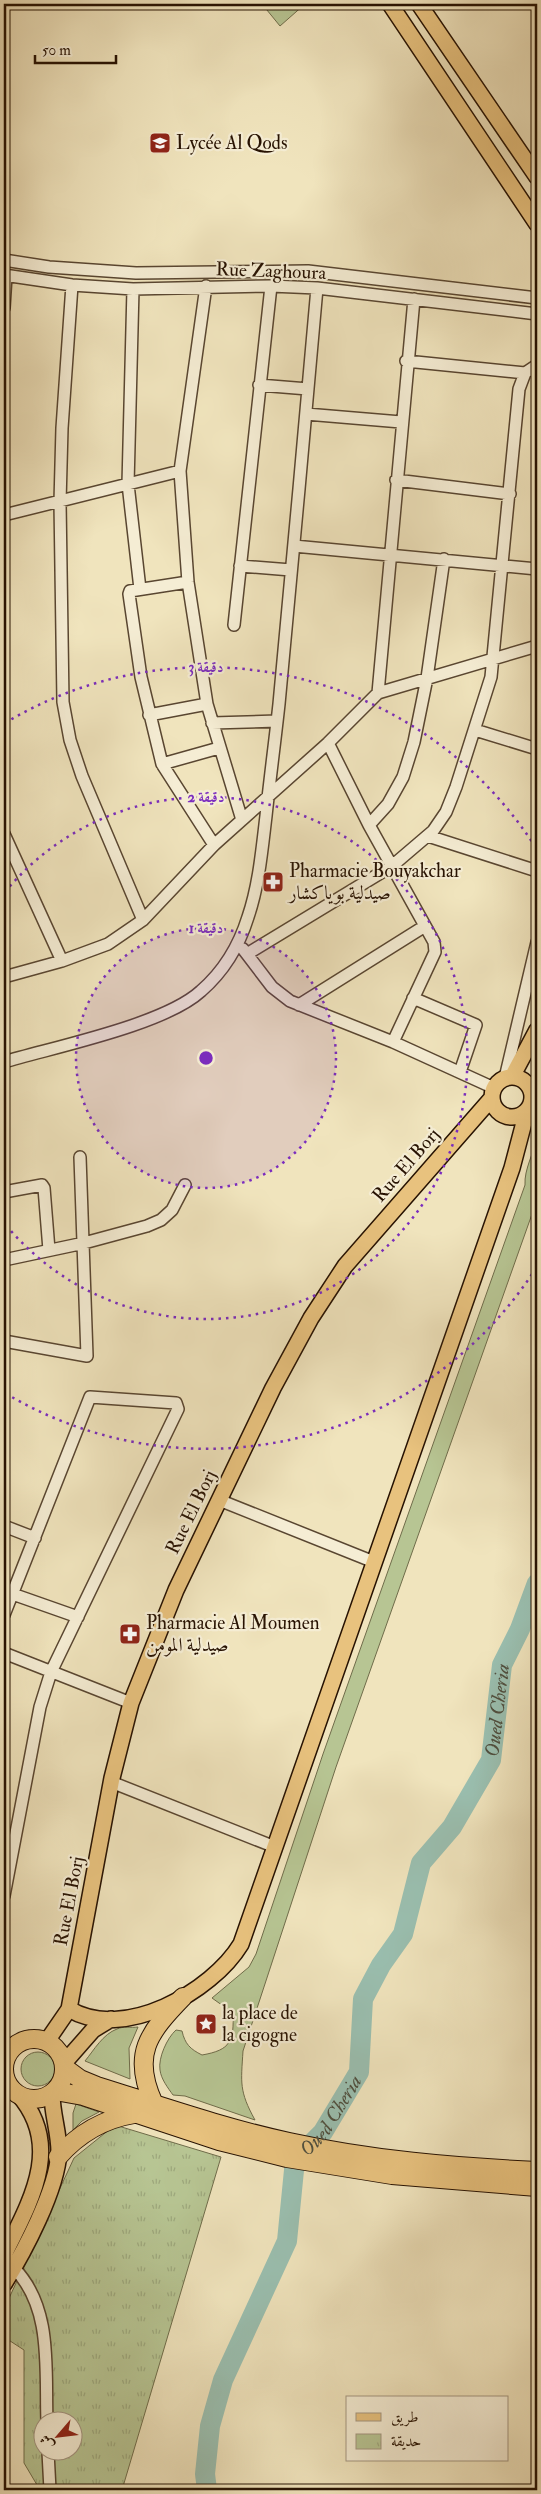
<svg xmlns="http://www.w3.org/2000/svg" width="541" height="2494" font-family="'IM FELL Double Pica',Amiri,serif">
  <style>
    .grass { fill: #b7c593; stroke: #6f6c4a }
    .park { fill: url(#park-tufts); stroke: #6f6c4a; fill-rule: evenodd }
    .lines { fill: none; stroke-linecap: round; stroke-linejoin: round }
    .river { stroke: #9abfb0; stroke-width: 20 }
    .minor-casing { stroke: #594631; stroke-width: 14 }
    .major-casing { stroke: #271202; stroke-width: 18 }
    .highway-casing { stroke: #271202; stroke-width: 20 }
    .minor { stroke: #f5edd4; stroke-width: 11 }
    .major { stroke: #e8c27e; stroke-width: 15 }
    .highway { stroke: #e8c27e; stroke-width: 18 }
    .ring { fill: none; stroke: #7b2cbf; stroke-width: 2.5; stroke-dasharray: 2.5 5 }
    .labels { text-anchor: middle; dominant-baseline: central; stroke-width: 4.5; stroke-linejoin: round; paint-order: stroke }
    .poi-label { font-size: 19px; fill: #271202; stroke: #f5edd4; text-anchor: start }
    .street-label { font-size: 19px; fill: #271202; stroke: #f5edd4 }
    .water-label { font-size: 20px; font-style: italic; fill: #4f4f3f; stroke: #f5edd4 }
    .centre { fill: #7b2cbf; stroke: #f5edd4; stroke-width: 2.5 }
    .ring-label { font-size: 15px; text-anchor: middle; font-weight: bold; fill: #7b2cbf; stroke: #f5edd4; stroke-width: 4.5; stroke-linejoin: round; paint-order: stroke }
  </style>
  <defs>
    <pattern id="park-tufts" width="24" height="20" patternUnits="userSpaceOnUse" patternTransform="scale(1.25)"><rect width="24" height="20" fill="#b7c593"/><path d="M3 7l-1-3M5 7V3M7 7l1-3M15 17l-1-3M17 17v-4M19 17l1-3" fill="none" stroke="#9da87d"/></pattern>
  </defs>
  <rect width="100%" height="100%" fill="#f0e4bd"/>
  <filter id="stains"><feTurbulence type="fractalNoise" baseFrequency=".004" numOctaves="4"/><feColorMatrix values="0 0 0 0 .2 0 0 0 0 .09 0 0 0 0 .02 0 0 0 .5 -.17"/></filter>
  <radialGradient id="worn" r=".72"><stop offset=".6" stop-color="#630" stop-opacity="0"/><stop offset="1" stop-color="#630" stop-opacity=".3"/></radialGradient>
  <path class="grass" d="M262,4H305L280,26Z
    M537,1137V1200L336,1767L243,2051C241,2083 239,2091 255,2120L185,2096L173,2095C168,2088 161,2079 160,2070C158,2058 167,2038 176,2030L182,2031C185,2044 190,2049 202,2055C231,2050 234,2041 233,2013L212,1998L249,1967L256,1954L323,1754L525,1185C524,1169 534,1153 537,1137Z
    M138,2027L129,2048L130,2079L85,2061C94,2050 103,2034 117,2029C123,2026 131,2028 138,2027Z
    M21 2069a17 17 0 1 1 34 0a17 17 0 1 1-34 0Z
    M76,2104L99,2112L82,2121L73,2130V2113Z"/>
  <path class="park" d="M115,2125L221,2157L122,2490H40L24,2463V2350L4,2337V2309L74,2158ZM42,2422H72V2452H42Z"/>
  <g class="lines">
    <path class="river" id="s1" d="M207,2490L205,2474L210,2426L223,2380L287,2241L295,2160L323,2132L359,2072L363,1999L381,1965L403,1934L421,1863L452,1827L491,1760L502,1665L520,1629L537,1583"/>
    <g class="minor-casing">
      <path id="minor" d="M4,260L49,267L136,273L308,271L537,298
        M4,275L72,285L133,289L271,286L317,288L537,314
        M72,285L62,428L60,502L63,702L70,740L82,776L143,920
        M206,286L180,471L188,582L207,704L242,820
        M133,289L128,484L140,589
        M4,308L6,276
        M406,361L525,373
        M259,385L308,389
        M306,414L401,422
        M396,480L510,494
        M4,515L180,471
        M294,546L537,569
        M240,566L291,570
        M188,582L130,591L129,594L141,677L162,764L214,845
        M234,625L271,286
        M378,693L414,299
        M149,715L207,704
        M212,723L277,721
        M475,730L537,749
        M328,743L369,825L434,942L435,952L393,1042
        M162,764L219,748
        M369,825L388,804L403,777L414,742L427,678L444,559
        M4,834L62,961
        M428,836L537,871
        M243,949L272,987L290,1001L393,1042L494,1088
        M247,954L392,866L433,831L446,812L456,787L491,677L519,389L525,373L537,365
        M4,977L62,961L108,944L143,920L214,845L328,743L378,693L537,646
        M413,998L476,1025L460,1072
        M299,1005L425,926
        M4,1062C54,1047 164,1025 201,991C224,971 239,946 248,917C259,885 262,849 266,816C270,778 275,741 279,704C293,565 304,427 317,288
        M505,1078L537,942
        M4,1192L42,1185L44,1188L49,1250
        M4,1260L84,1243L147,1226L161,1220L172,1210L185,1185
        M4,1341L87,1356L80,1157
        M219,1500L374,1562
        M4,1526L35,1538
        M4,1591L78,1617
        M4,1615L90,1397L176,1403L178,1409L51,1672L40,1707L4,1896
        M4,1653L131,1703
        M111,1782L275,1847
        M4,2081L7,2082
        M14,2268C53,2308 45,2369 47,2422
        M48,2452L50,2490"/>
    </g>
    <g class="major-casing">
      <path id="major" d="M390,4L537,224
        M419,4L537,177
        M492 1097a20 20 0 1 1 40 0a20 20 0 1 1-40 0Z
        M512,1077L537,1030
        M69,2009C123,2042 212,1992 241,1944L512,1168L527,1111
        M47,2041L69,2009L112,1778L131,1703L176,1590L273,1388L311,1318L345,1266L491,1099
        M64,2063L93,2030L111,2019
        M4,2255C30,2202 64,2146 18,2094
        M4,2284C24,2252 57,2190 59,2152C59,2132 52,2114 52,2094"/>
    </g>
    <g class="highway-casing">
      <path id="highway" d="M4 2069a30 30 0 1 1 60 0a30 30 0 1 1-60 0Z
        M65,2068L80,2079L97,2086C161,2106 224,2128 289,2142C371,2160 454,2167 537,2171
        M55,2091L83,2096L219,2141L287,2158L392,2175L537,2187
        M154,2104C131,2055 148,2033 183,1997
        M58,2157C79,2133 103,2119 134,2114"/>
    </g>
    <use href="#minor" class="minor"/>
    <use href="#major" class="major"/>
    <use href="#highway" class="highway"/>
  </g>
  <circle cx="206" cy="1058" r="130" fill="#7b2cbf" fill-opacity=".12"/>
  <g class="ring">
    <circle cx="206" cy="1058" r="130"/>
    <path d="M5 892A261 261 0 1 1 5 1224"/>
    <path d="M536 1268A391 391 0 0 1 5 1393M5 723A391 391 0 0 1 536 848"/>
  </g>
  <defs>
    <g id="school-square" transform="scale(1.125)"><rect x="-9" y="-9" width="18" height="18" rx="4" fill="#8f2418" stroke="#f5edd4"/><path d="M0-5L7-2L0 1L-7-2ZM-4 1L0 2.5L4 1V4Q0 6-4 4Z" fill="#fff"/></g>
    <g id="pharmacy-square" transform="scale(1.125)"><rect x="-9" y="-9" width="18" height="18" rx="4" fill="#8f2418" stroke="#f5edd4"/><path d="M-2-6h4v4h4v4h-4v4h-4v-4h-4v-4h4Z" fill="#fff"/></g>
    <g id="sight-square" transform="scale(1.125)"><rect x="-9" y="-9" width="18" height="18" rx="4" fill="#8f2418" stroke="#f5edd4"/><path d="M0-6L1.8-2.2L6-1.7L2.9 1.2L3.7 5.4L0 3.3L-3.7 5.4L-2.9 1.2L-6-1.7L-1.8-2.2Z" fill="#fff"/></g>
  </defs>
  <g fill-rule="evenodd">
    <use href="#school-square" x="160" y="143"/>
    <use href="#pharmacy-square" x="273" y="882"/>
    <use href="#pharmacy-square" x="130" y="1634"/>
    <use href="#sight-square" x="206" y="2024"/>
  </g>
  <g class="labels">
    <g class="poi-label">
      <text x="176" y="143">Lycée Al Qods</text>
      <text x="289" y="871">Pharmacie Bouyakchar<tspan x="289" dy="22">صيدلية بوياكشار</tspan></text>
      <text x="146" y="1623">Pharmacie Al Moumen<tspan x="146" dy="22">صيدلية المومن</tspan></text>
      <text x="222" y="2013">la place de<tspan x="222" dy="22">la cigogne</tspan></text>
    </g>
    <g class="street-label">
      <text transform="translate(271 271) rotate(2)">Rue Zaghoura</text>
      <text transform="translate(406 1165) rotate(-49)">Rue El Borj</text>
      <text transform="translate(191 1512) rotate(-64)">Rue El Borj</text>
      <text transform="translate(69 1901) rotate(-79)">Rue El Borj</text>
    </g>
    <g class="water-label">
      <text stroke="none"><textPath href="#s1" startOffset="854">Oued Cheria</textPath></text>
      <text stroke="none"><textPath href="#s1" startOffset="404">Oued Cheria</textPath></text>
    </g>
  </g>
  <circle cx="206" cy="1058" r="8" class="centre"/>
  <g class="ring-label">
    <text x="206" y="672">3 دقيقة</text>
    <text x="206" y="802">2 دقيقة</text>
    <text x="206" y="933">1 دقيقة</text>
  </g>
  <rect width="541" height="2494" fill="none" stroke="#f0e4bd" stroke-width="20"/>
  <rect x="5" y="5" width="531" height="2484" fill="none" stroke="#271202" stroke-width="2.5"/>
  <rect x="10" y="10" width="521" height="2474" fill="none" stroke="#271202"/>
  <rect x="346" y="2396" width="162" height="65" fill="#f5edd4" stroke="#a39580"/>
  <rect x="356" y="2413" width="25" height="8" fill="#e8c27e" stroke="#a39580"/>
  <text x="391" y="2422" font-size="15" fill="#271202">طريق</text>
  <rect x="356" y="2434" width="25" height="15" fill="url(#park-tufts)" stroke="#a39580"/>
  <text x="391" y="2446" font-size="15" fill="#271202">حديقة</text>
  <g transform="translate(58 2436) rotate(242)"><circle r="24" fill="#f5edd4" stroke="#a39580"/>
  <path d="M0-4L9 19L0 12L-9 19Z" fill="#8f2418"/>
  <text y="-8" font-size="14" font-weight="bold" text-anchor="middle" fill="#271202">ش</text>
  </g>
  <path d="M35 55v8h81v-8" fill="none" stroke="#271202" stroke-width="2.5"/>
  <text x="42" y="55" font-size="15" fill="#271202" stroke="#f5edd4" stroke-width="4" paint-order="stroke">50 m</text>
  <rect width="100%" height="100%" filter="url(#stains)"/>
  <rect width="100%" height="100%" fill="url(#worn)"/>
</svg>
